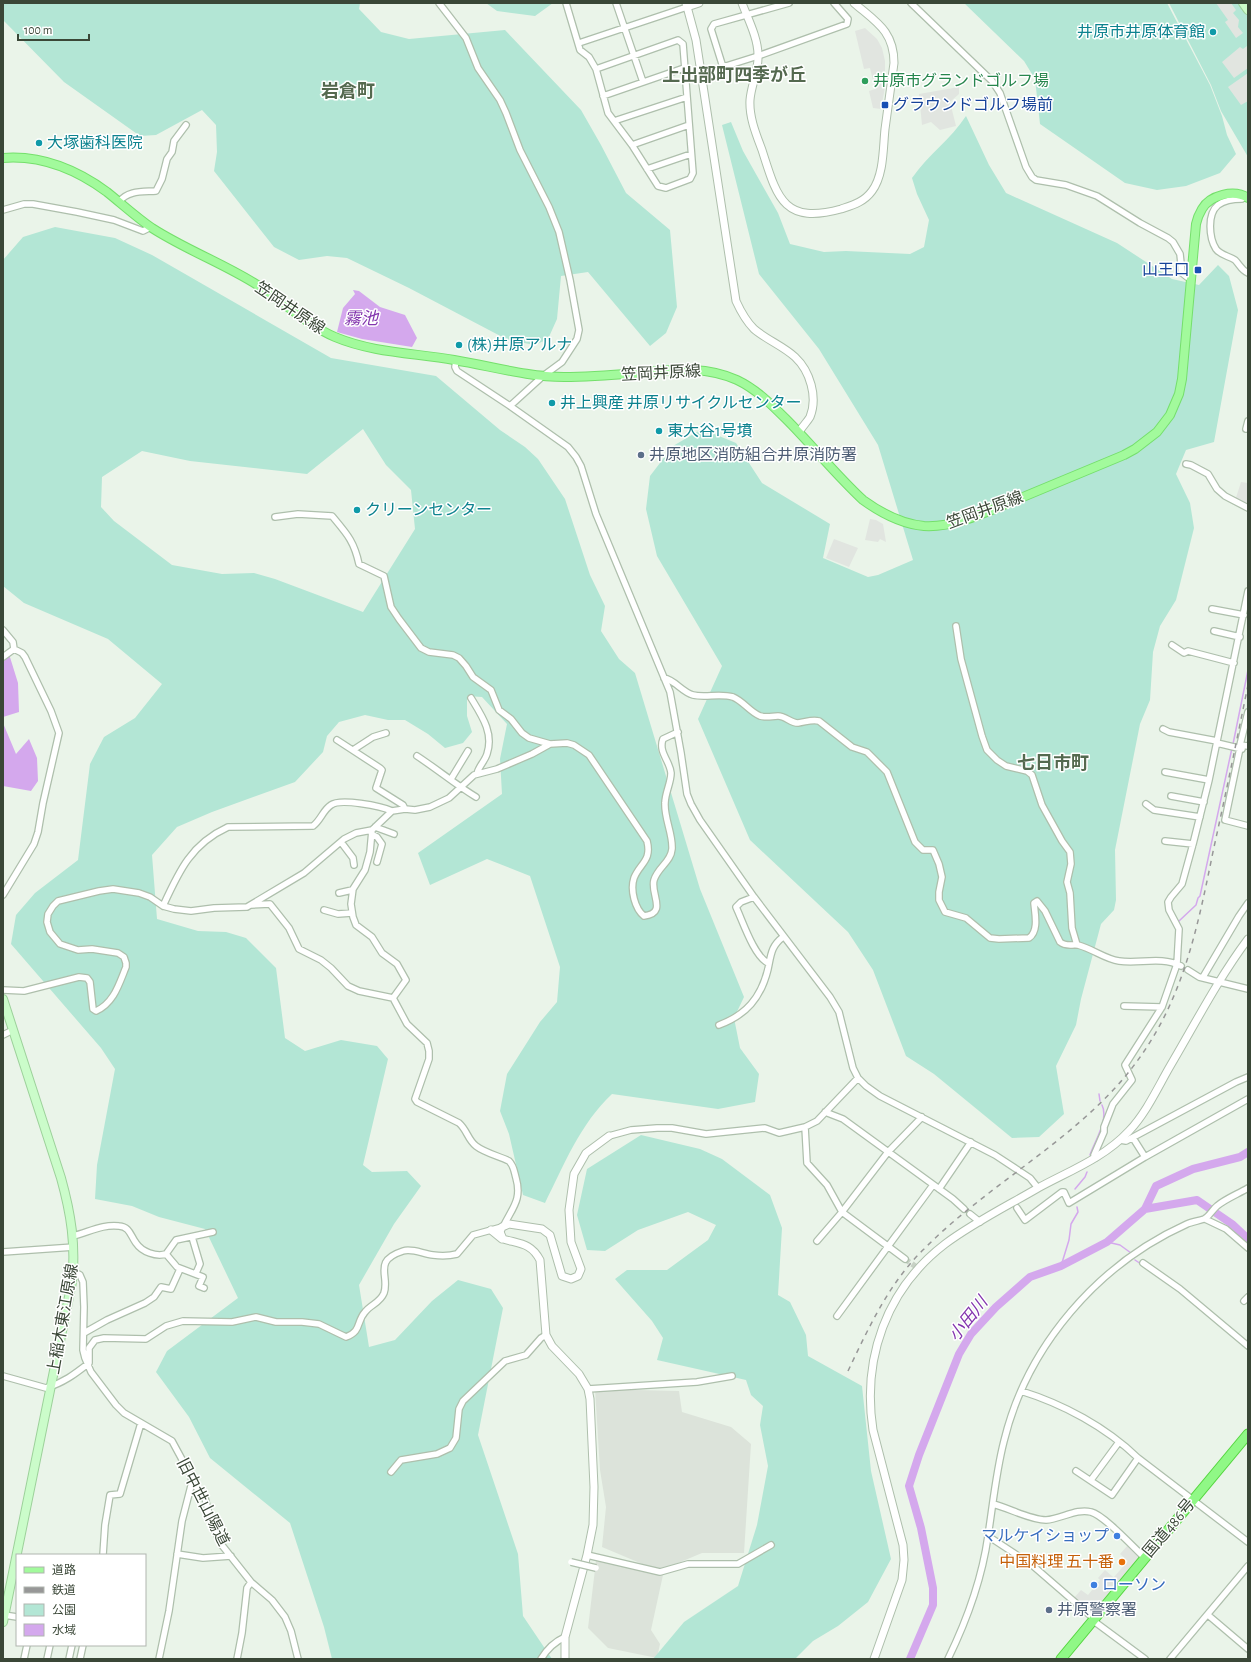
<svg xmlns="http://www.w3.org/2000/svg" width="1251" height="1662" font-family="'Alegreya Sans','Noto Sans JP',sans-serif">
  <style>
    .industrial { fill: #dce3da }
    .green { fill: #b3e6d5; fill-rule: evenodd }
    .parking { fill: #e1e5e0 }
    .water { fill: #d4a8ed }
    .lines { fill: none; stroke-linecap: round; stroke-linejoin: round }
    .stream { stroke: #d4a8ed; stroke-width: 1.5 }
    .river { stroke: #d4a8ed; stroke-width: 8 }
    .minor-tunnel { stroke: #c7d1c5; stroke-width: 5.5; stroke-dasharray: 5.5 3; stroke-linecap: butt }
    .minor-casing { stroke: #aebfac; stroke-width: 8 }
    .tertiary-casing { stroke: #aebfac; stroke-width: 9 }
    .secondary-casing { stroke: #9cd19a; stroke-width: 10 }
    .primary-casing { stroke: #75df6c; stroke-width: 10 }
    .trunk-casing { stroke: #56d640; stroke-width: 11 }
    .minor { stroke: #fff; stroke-width: 5.5 }
    .tertiary { stroke: #fff; stroke-width: 7 }
    .secondary { stroke: #cbfcca; stroke-width: 8 }
    .primary { stroke: #a2fa9c; stroke-width: 8 }
    .trunk { stroke: #90f886; stroke-width: 9 }
    .rail { stroke: #979797; stroke-width: 1.5; stroke-dasharray: 5 5; stroke-linecap: butt }
    .minor-bridge-casing { stroke: #aebfac; stroke-width: 8; stroke-linecap: butt }
    .minor-bridge { stroke: #fff; stroke-width: 5.5 }
    .culture-dot { fill: #0f9aa8; stroke: #fff; stroke-width: 1.5 }
    .leisure-dot { fill: #2e9e5b; stroke: #fff; stroke-width: 1.5 }
    .transit-dot { fill: #1a4fb4; stroke: #fff; stroke-width: 1.5 }
    .service-dot { fill: #5c6f8a; stroke: #fff; stroke-width: 1.5 }
    .shop-dot { fill: #3f7fe0; stroke: #fff; stroke-width: 1.5 }
    .food-dot { fill: #e8710a; stroke: #fff; stroke-width: 1.5 }
    .labels { text-anchor: middle; dominant-baseline: central; stroke-width: 3; stroke-linejoin: round; paint-order: stroke }
    .culture-label { font-size: 16px; fill: #0d838f; stroke: #fff; text-anchor: start }
    .leisure-label { font-size: 16px; fill: #27864d; stroke: #fff; text-anchor: start }
    .transit-label { font-size: 16px; fill: #164399; stroke: #fff; text-anchor: start }
    .street-label { font-size: 16px; fill: #3a4737; stroke: #fff }
    .service-label { font-size: 16px; fill: #4e5e75; stroke: #fff; text-anchor: start }
    .shop-label { font-size: 16px; fill: #366cbe; stroke: #fff; text-anchor: end }
    .food-label { font-size: 16px; fill: #c56008; stroke: #fff; text-anchor: end }
    .water-label { font-size: 17px; font-style: italic; fill: #8335ae; stroke: #fff }
    .quarter-label { font-size: 18px; font-weight: bold; fill: #54694f; stroke: #fff }
  </style>
  <rect width="100%" height="100%" fill="#eaf4e9"/>
  <path class="industrial" d="M595,1389L679,1391L682,1412L731,1427L751,1444L744,1553H702L659,1571L602,1547L606,1507L600,1470Z
    M596,1561L663,1575L651,1630L660,1644L657,1658L608,1648L588,1628Z"/>
  <path class="green" d="M3,3H360L359,9L381,32L409,39L505,30L581,110L601,145L626,193L670,230L677,307L666,333L650,346L588,272L561,276L557,319L548,339L535,345L508,340L409,288L347,258L327,256L299,260L274,247L214,171L217,152L216,125L202,110L156,135L140,136L64,82L3,20Z
    M486,3H553L535,16L497,11Z
    M964,3H1167L1210,85L1222,116L1227,135L1236,154L1220,173L1186,186L1157,190L1125,183L1040,124L1035,79L1024,61Z
    M1169,3H1239L1248,16V157L1221,111L1211,85Z
    M966,116L989,165L1006,193L1117,243L1172,279L1199,285L1218,265L1229,276L1238,310L1214,442L1186,450L1176,474L1190,503L1194,528L1176,600L1160,626L1153,652L1150,700L1140,724L1115,850L1116,900L1114,910L1101,924L1081,999L1076,1025L1056,1066L1064,1114L1039,1137L1012,1138L934,1074L906,1056L873,970L848,932L750,840L698,719L722,666L657,556L646,509L650,476L673,446L702,429L736,443L762,483L830,524L823,558L868,577L878,575L913,560L878,445L819,349L759,274L722,125L731,122L743,151L778,213L790,244L824,252L846,251L910,254L924,247L929,220L917,194L912,178C928,155 951,139 966,116Z
    M55,227L115,238L152,255L331,358L436,376L500,430L525,447L538,459L565,499L590,575L605,606L601,631L619,659L635,673L700,889L744,997L734,1018L740,1048L759,1074L755,1102L718,1109L612,1094C580,1124 564,1165 545,1203L523,1195L509,1134L500,1111L507,1074L540,1022L557,1002L560,967L530,876L487,859L430,885L418,853L502,794L500,759L507,724L482,697L467,696V716L472,732L463,743L445,748L428,734L405,720H388L365,715L339,722L327,736L323,752L295,782L212,812L177,827L152,855L157,919L198,931L226,932L246,938L276,968L285,1038L305,1051L341,1040L377,1046L388,1059L363,1165L372,1172L407,1171L421,1186L394,1224L359,1285L369,1347L395,1340L432,1301L458,1280L491,1289L503,1308L478,1435L518,1554L523,1616L552,1659H332L324,1627L290,1523L210,1458L189,1417L156,1372L167,1351L238,1298L205,1229L159,1217L132,1206L95,1199L97,1165L115,1069L101,1048L11,944L16,915L35,893L78,860L90,764L104,737L135,718L162,684L108,639L24,603L3,586V260L23,237ZM363,429L386,465L411,490L415,529L363,612L275,579L254,573L222,574L172,565L114,521L101,507L102,477L142,451L190,461L307,474Z
    M641,1135L700,1149L722,1159L770,1195L782,1228L778,1295L790,1302L806,1335L808,1356L862,1386L871,1471L891,1559L868,1602L838,1626L813,1641L795,1659H653L684,1622L738,1586L757,1525L768,1466L760,1425L763,1406L751,1395L746,1380L657,1360L663,1338L652,1321L615,1279L627,1270H667L708,1240L716,1225L688,1212L638,1230L605,1251L587,1250L577,1215L587,1169Z"/>
  <path class="parking" d="M1216,3H1231L1236,10L1233,13L1239,20L1238,27L1243,33L1236,38L1225,22L1228,20Z
    M865,28L877,39L882,48L885,61V87L881,109L873,108L869,91L875,89L870,68L864,69L855,31Z
    M1247,46L1248,68L1234,78L1222,62L1240,47L1243,49Z
    M1248,73V101L1241,105L1228,87Z
    M959,87V94L950,102L956,126L940,130L931,122L922,125L919,94Z
    M1241,482L1248,483V506L1235,501Z
    M870,519L876,520L883,524L886,542L880,539L878,542L865,540Z
    M834,539L858,548L849,567L826,558Z
    M1128,1545L1140,1556V1558L1120,1582L1114,1577L1128,1561L1120,1554Z
    M1105,1570L1119,1582L1093,1613L1074,1598L1081,1590L1088,1595L1100,1580L1098,1578Z"/>
  <path class="water" d="M353,290L359,291L380,307L405,315L417,338L412,347L362,339L337,332L343,308L355,294Z
    M9,654L18,683L19,712L3,717V659Z
    M3,723L16,754L29,739L37,758L38,781L31,791L3,786Z"/>
  <g class="lines">
    <path class="stream" d="M1233,744L1248,670
      M1179,921L1196,905L1198,898L1200,896L1232,748
      M1099,1094L1100,1101
      M1090,1155C1095,1141 1109,1119 1102,1105
      M1075,1189L1085,1177L1087,1172
      M1107,1242L1120,1245L1131,1253
      M1135,1260L1141,1264
      M1061,1266L1069,1240L1071,1224L1078,1212L1077,1207"/>
    <path class="river" d="M1145,1209L1197,1200L1232,1224L1248,1239
      M910,1659L933,1605V1588L921,1528L909,1486L919,1455L959,1354L971,1334L996,1307L1030,1277L1061,1266L1107,1242L1145,1209L1156,1186L1193,1169L1240,1157L1248,1152"/>
    <path class="minor-tunnel" d="M905,1259L915,1266"/>
    <g class="minor-casing">
      <path id="minor" d="M439,3L466,38L478,68L500,100L506,113L520,150L549,207L559,232L570,280L579,330L577,339L562,362L543,376L510,406
        M566,3L580,50L589,57L596,69L608,113L632,145L658,186L666,188L690,179L693,173L683,44L678,40L596,69
        M616,3L643,82
        M789,3L714,24L711,29L722,64L726,66L758,56L847,24L848,19L834,3
        M911,3L992,81L1000,93L1026,167L1032,177L1036,180L1066,185L1097,196L1140,223L1168,238L1173,242L1180,254L1182,273L1187,277H1191
        M579,43L687,7
        M603,96L684,68
        M614,121L687,97
        M632,145L689,125
        M647,169L691,154
        M1245,196L1242,199C1234,199 1225,200 1218,205C1207,214 1209,238 1216,249C1220,255 1229,256 1235,260C1240,265 1241,270 1248,273
        M119,202C128,190 143,192 156,191L162,179L167,159L172,152L174,141L186,125
        M3,210L24,204H33L77,212L114,220L143,231L151,227
        M456,360L455,367L457,371L510,406L568,447L576,457L581,466L596,514L670,692L681,753L687,794L691,804L700,820L754,897L830,997L839,1012L853,1068L858,1078L866,1086L880,1096L995,1155L1030,1178L1038,1188
        M1246,429L1248,421
        M1186,464L1191,465L1208,474L1217,489L1225,496L1248,508
        M275,517L298,514L332,516C347,534 354,541 359,564L384,576L391,607L399,619L421,648L429,652L453,655L459,658L466,666L473,677L491,690L499,710L511,719L522,733L529,738L550,744
        M1212,609L1244,615
        M956,626L961,659L982,736L987,750L997,760L1006,766L1027,771L1032,775L1042,805L1062,841L1070,852L1071,864L1067,882L1070,893L1072,928L1077,945
        M3,630L13,642L14,649
        M1214,631L1240,637
        M1172,645L1184,653L1188,651L1234,663
        M3,657L14,649
        M664,678C675,680 682,692 693,695C705,698 720,693 733,697C743,701 750,712 760,716C767,718 772,716 778,716C786,716 790,723 798,723C806,722 812,719 819,721L852,747L867,752L887,772L915,842L923,850H933L939,864L942,877L939,892V900L945,912L966,918L990,938L999,939L1029,938C1039,931 1035,914 1034,903L1037,901L1045,911L1060,942C1066,947 1072,944 1078,945C1093,949 1105,959 1119,961C1140,964 1161,956 1181,966
        M471,698C482,716 494,733 487,754C485,761 478,767 477,774
        M1248,712L1240,745L1248,746
        M1163,729L1169,732L1217,741
        M337,740L380,768L382,770L376,788L403,805L405,809
        M1217,743L1242,749
        M1240,748L1225,820L1248,826
        M353,750L373,737L386,733
        M417,756C437,769 456,785 476,797
        M1165,772L1209,780
        M451,779L468,751
        M1171,796L1204,802
        M1146,804L1154,810L1200,817
        M375,827L394,834
        M372,830L370,852L365,870L353,889L351,904L353,917L356,925L372,937L382,953L397,964L406,980L393,998
        M373,835L377,837L382,844L377,862
        M1165,841L1193,844
        M341,842L353,858L354,865
        M339,893L352,890
        M3,895L34,844L38,832L43,803L59,733L51,711L25,657L22,653L14,649
        M754,897L741,902L736,907C743,922 754,956 768,963
        M251,905L270,904L289,928L299,949L321,960L331,968L348,986L359,991L393,998
        M163,906C179,871 191,844 228,827L313,826C321,820 323,810 331,805C340,798 381,806 392,811
        M324,910L338,914L352,913
        M1188,970L1199,977L1248,989
        M1203,977L1239,916L1248,903
        M3,990L24,991L79,977L87,978L90,982L93,1009L96,1011C114,1003 119,984 126,967V963L124,957L118,953L92,949L78,950L60,944L50,932L47,922L48,914L53,906L58,901L99,891L113,889L139,893L150,897L163,906L174,909L191,911L214,908L247,907L304,873L344,839L356,833L372,830L392,811L405,809L415,810L430,807L449,798L474,775L497,769L532,754L550,744L567,743L574,745L589,755L647,841C652,861 640,863 634,878C630,890 635,909 644,916C668,913 650,894 654,880C658,867 671,862 672,849C673,834 664,818 665,803C665,793 671,783 671,773C670,761 658,752 663,739L678,732
        M393,998L407,1024L427,1043L429,1051V1059L415,1099L417,1102L459,1123C467,1130 468,1140 476,1146C485,1153 499,1156 509,1161C514,1166 514,1171 516,1178C522,1199 513,1207 504,1225
        M1124,1006L1162,1007
        M719,1025C746,1015 761,998 768,969C771,955 771,946 783,937
        M3,1035L13,1030
        M825,1112L843,1119L953,1199L964,1209
        M805,1127L807,1163L827,1185L842,1212L905,1259
        M609,1136L631,1130L657,1128H672L706,1134L765,1128L779,1133L805,1127L817,1121L858,1078
        M1133,1138L1145,1157L1248,1099
        M1120,1140L1126,1141L1236,1082L1248,1077
        M1095,1158L1094,1155L1104,1132V1127L1113,1104L1132,1080L1125,1065L1162,1007L1177,964L1179,929L1169,910L1168,902L1171,897L1182,884L1193,844L1209,780L1248,591
        M939,1189L971,1142
        M1017,1208L1025,1220L1062,1192H1064L1069,1203L1145,1157
        M970,1214L980,1222
        M1205,1219L1226,1229L1248,1248
        M73,1236C89,1232 103,1224 119,1226C130,1227 130,1235 136,1243C142,1252 156,1257 166,1254L176,1240L213,1232
        M192,1237L200,1264L196,1273
        M817,1241L842,1212L888,1152L922,1117
        M3,1252L74,1247
        M166,1254L177,1267L203,1277L199,1286L204,1288
        M1143,1263L1180,1289L1248,1346
        M73,1271L80,1275L83,1282L84,1307L83,1350L85,1358L91,1372L116,1405L124,1413L172,1441L191,1476L192,1482L205,1498L211,1522L221,1544L251,1582L272,1600L285,1617L291,1631L298,1659
        M1244,1301L1248,1297
        M837,1316L933,1185
        M84,1333L107,1320L145,1303L154,1297L161,1287L171,1289L180,1269
        M3,1376L46,1388C63,1383 75,1374 89,1363V1348L95,1340L104,1338L146,1339L166,1326L183,1321L232,1322L256,1317L276,1322H302L319,1324L346,1337C362,1331 356,1322 365,1312C371,1304 380,1303 384,1293C390,1276 372,1261 403,1251C412,1248 423,1254 433,1255C441,1256 449,1256 457,1254L473,1235L502,1227
        M588,1389L697,1382L732,1376
        M1021,1391C1063,1404 1106,1427 1138,1458L1248,1542
        M1076,1471L1112,1495L1138,1458
        M391,1472L401,1460L437,1454L450,1448L456,1438L459,1409L463,1401L505,1361L526,1355L541,1338L546,1335
        M1091,1480L1119,1442
        M993,1504C1009,1508 1030,1520 1046,1520C1061,1519 1077,1508 1091,1512C1104,1515 1134,1548 1145,1558
        M988,1536L1032,1565L1092,1617L1095,1622L1145,1659
        M177,1554L203,1558L231,1556
        M103,1555L105,1525L110,1495L120,1494L141,1423
        M587,1555L660,1572L688,1564H738L771,1545
        M4,1615L17,1617
        M1208,1615L1248,1649
        M24,1659L27,1645
        M47,1659L50,1645
        M69,1659L72,1645
        M80,1659L83,1645
        M159,1659L169,1611L182,1521L192,1482
        M237,1659L242,1633L247,1588L251,1582
        M541,1659C547,1649 554,1642 565,1637
        M948,1659C967,1620 982,1579 988,1536C993,1504 996,1472 1004,1441C1027,1346 1098,1264 1187,1224C1192,1222 1198,1221 1204,1219C1209,1217 1212,1210 1217,1206C1225,1199 1238,1194 1248,1188
        M1170,1659L1248,1566"/>
    </g>
    <g class="tertiary-casing">
      <path id="tertiary" d="M686,3L696,40L736,301C741,312 746,321 754,329C767,340 783,346 795,357C810,371 818,397 810,417C807,422 802,427 799,432
        M742,3C748,19 758,38 758,55C759,70 751,85 750,100C749,117 756,134 762,150C777,197 783,225 841,209C853,205 864,202 872,191C884,175 883,148 885,129C888,107 891,85 894,63C894,31 876,22 854,3
        M687,7L699,3
        M491,1230L502,1239
        M565,1659V1637L587,1555L593,1525L594,1487L590,1399L588,1389L579,1374L552,1346L546,1335L540,1260C531,1243 520,1244 503,1239L500,1232L502,1227L509,1224L542,1229L550,1235L562,1276L571,1279L578,1276L581,1269L571,1242L569,1210L574,1174L586,1153L609,1136
        M874,1659L902,1580L904,1560L903,1545L873,1430C862,1359 886,1289 945,1244C973,1223 1007,1206 1038,1188C1069,1171 1104,1158 1129,1131C1146,1113 1157,1089 1169,1068C1195,1024 1218,979 1248,939"/>
    </g>
    <g class="secondary-casing">
      <path id="secondary" d="M1243,3L1248,10
        M3,999L61,1178C71,1214 76,1245 72,1282L3,1622"/>
    </g>
    <g class="primary-casing">
      <path id="primary" d="M3,158C41,155 77,170 107,192C122,204 136,217 152,228C186,250 225,264 259,286C285,303 307,325 335,337C373,353 415,353 454,360C491,366 527,377 564,377C589,377 613,375 637,373C672,370 705,365 737,380C756,389 771,404 786,419C812,445 836,475 863,500C881,513 901,524 924,526C958,528 992,509 1023,497C1056,483 1090,469 1124,455L1135,449L1157,432L1170,415L1179,394L1182,379L1196,224C1197,219 1199,214 1202,209C1210,195 1234,189 1248,198"/>
    </g>
    <g class="trunk-casing">
      <path id="trunk" d="M1061,1659L1248,1434"/>
    </g>
    <use href="#minor" class="minor"/>
    <use href="#tertiary" class="tertiary"/>
    <use href="#secondary" class="secondary"/>
    <use href="#primary" class="primary"/>
    <use href="#trunk" class="trunk"/>
    <path class="rail" d="M848,1371C869,1327 889,1283 924,1249C986,1186 1073,1141 1128,1073C1183,1005 1197,930 1214,847C1226,793 1237,739 1248,685"/>
    <g class="minor-bridge-casing">
      <path id="minor-bridge" d="M571,1562L596,1568"/>
    </g>
    <use href="#minor-bridge" class="minor-bridge"/>
  </g>
  <g class="culture-dot">
    <circle cx="1213" cy="32" r="4"/>
    <circle cx="39" cy="143" r="4"/>
    <circle cx="459" cy="345" r="4"/>
    <circle cx="552" cy="403" r="4"/>
    <circle cx="659" cy="431" r="4"/>
    <circle cx="357" cy="510" r="4"/>
  </g>
  <circle class="leisure-dot" cx="865" cy="81" r="4"/>
  <g class="transit-dot">
    <rect x="881" y="101" width="8" height="8" rx="2"/>
    <rect x="1194" y="266" width="8" height="8" rx="2"/>
  </g>
  <g class="service-dot">
    <circle cx="641" cy="455" r="4"/>
    <circle cx="1049" cy="1610" r="4"/>
  </g>
  <g class="shop-dot">
    <circle cx="1117" cy="1536" r="4"/>
    <circle cx="1094" cy="1585" r="4"/>
  </g>
  <circle class="food-dot" cx="1122" cy="1562" r="4"/>
  <g class="labels">
    <g class="culture-label">
      <text x="1205" y="32" text-anchor="end">井原市井原体育館</text>
      <text x="47" y="143">大塚歯科医院</text>
      <text x="467" y="345">(株)井原アルナ</text>
      <text x="560" y="403">井上興産 井原リサイクルセンター</text>
      <text x="667" y="431">東大谷1号墳</text>
      <text x="365" y="510">クリーンセンター</text>
    </g>
    <g class="leisure-label">
      <text x="873" y="81">井原市グランドゴルフ場</text>
    </g>
    <g class="transit-label">
      <text x="893" y="105">グラウンドゴルフ場前</text>
      <text x="1190" y="270" text-anchor="end">山王口</text>
    </g>
    <g class="street-label">
      <text transform="translate(290 308) rotate(34)">笠岡井原線</text>
      <text transform="translate(661 373) rotate(-3)">笠岡井原線</text>
      <text transform="translate(985 510) rotate(-20)">笠岡井原線</text>
      <text transform="translate(63 1319) rotate(-80)">上稲木東江原線</text>
      <text transform="translate(203 1502) rotate(63)">旧中世山陽道</text>
      <text transform="translate(1169 1528) rotate(-50)">国道486号</text>
    </g>
    <g class="service-label">
      <text x="649" y="455">井原地区消防組合井原消防署</text>
      <text x="1057" y="1610">井原警察署</text>
    </g>
    <g class="shop-label">
      <text x="1109" y="1536">マルケイショップ</text>
      <text x="1102" y="1585" text-anchor="start">ローソン</text>
    </g>
    <g class="food-label">
      <text x="1114" y="1562">中国料理 五十番</text>
    </g>
    <g class="water-label">
      <text x="361" y="318">霧池</text>
      <text transform="translate(968 1319) rotate(-51)">小田川</text>
    </g>
    <g class="quarter-label">
      <text x="734" y="76">上出部町四季が丘</text>
      <text x="348" y="92">岩倉町</text>
      <text x="1053" y="764">七日市町</text>
    </g>
  </g>
  <rect width="1251" height="1662" fill="none" stroke="#3a4737" stroke-width="8"/>
  <rect x="16" y="1554" width="130" height="92" fill="#ffffff" stroke="#b0b5af"/>
  <rect x="24" y="1567" width="20" height="6" fill="#a2fa9c" stroke="#b0b5af"/>
  <text x="52" y="1574" font-size="12" fill="#3a4737">道路</text>
  <rect x="24" y="1587" width="20" height="6" fill="#979797" stroke="#b0b5af"/>
  <text x="52" y="1594" font-size="12" fill="#3a4737">鉄道</text>
  <rect x="24" y="1604" width="20" height="12" fill="#b3e6d5" stroke="#b0b5af"/>
  <text x="52" y="1614" font-size="12" fill="#3a4737">公園</text>
  <rect x="24" y="1624" width="20" height="12" fill="#d4a8ed" stroke="#b0b5af"/>
  <text x="52" y="1634" font-size="12" fill="#3a4737">水域</text>
  <path d="M18 34v6h71v-6" fill="none" stroke="#3a4737" stroke-width="2"/>
  <text x="24" y="34" font-size="12" fill="#3a4737" stroke="#ffffff" stroke-width="3" paint-order="stroke">100 m</text>
</svg>
